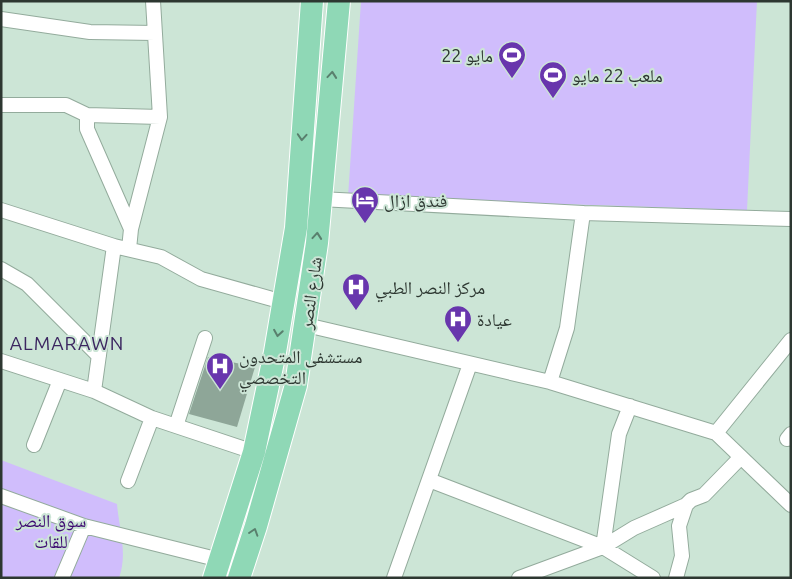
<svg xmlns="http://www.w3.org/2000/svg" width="792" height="579" font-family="Ubuntu,'Noto Naskh Arabic',sans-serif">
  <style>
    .green { fill: #d0bdfc }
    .building { fill: #8ea698 }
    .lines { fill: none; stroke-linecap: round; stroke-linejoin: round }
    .minor-casing { stroke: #93ab9c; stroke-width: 16 }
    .primary-casing { stroke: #fff; stroke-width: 24 }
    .minor { stroke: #fff; stroke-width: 14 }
    .primary { stroke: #8fd8b6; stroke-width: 22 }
    .oneway { stroke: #597f6d }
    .labels { text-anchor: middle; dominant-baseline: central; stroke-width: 4; stroke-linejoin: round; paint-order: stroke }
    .poi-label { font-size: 18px; fill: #2d3731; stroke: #cce5d6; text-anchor: start }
    .street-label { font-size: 18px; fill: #2d3731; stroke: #cce5d6 }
    .park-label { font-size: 18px; fill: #3d0a71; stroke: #cce5d6 }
    .neighbourhood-label { font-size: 19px; letter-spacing: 1px; fill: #3c2660; stroke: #cce5d6 }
  </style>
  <rect width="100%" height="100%" fill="#cce5d6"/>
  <path class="green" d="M361,1H757L747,210L348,197Z
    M1,460L117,504C119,529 128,553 119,578H1Z"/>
  <path class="building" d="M208,357L255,367L237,427L189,414Z"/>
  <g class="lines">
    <g class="minor-casing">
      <path id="minor" d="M1,19L90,32L155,33
        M1,105H66L87,115L160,117
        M87,115V129L131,229
        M320,199L583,213L791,219
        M1,210L114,246
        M129,249L131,229L160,117L153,1
        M1,269L27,284L99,356
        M306,325L550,382L716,433L791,340
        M1,361L94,391L152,418L254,452
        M550,382L567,328L583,213
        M94,391L114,246L161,257L201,279L283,302
        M176,426L205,338
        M716,433L791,505
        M787,439L791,434
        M34,445L60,380
        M429,480L603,547L619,434L630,406
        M128,481L152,418
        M1,496L84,526L220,560
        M603,547L634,528L686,505
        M62,578L84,526
        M394,578L470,364
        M519,578L603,547L653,578
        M676,578L682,556L679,526L686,505L691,500L704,495L741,457"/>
    </g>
    <g class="primary-casing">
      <path id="primary" d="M214,578L254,452L275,352L296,228L312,1
        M239,578L256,526L296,385L317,243L339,1"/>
    </g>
    <use href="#minor" class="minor"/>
    <use href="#primary" class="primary"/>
  </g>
  <defs><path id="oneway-chevron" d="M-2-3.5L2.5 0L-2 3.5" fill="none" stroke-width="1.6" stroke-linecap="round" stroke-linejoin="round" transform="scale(1.25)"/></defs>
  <g class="oneway">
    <use href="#oneway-chevron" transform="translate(332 75) rotate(-85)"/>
    <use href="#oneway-chevron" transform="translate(302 137) rotate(94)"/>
    <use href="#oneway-chevron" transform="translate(317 236) rotate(-85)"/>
    <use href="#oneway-chevron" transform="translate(278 333) rotate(99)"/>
    <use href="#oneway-chevron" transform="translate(254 532) rotate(-72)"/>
  </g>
  <defs>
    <g id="stadium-pin" transform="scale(1.4375)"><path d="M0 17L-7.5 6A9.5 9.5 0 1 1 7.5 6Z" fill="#6836ad" stroke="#cce5d6"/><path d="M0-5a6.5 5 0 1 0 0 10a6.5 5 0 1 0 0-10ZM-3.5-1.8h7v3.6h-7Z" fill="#fff"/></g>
    <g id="hotel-pin" transform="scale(1.4375)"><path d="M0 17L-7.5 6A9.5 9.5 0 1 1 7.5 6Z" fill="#6836ad" stroke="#cce5d6"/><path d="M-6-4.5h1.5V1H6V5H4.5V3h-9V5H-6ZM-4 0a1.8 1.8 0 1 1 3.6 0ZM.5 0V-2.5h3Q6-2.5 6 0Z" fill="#fff"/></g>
    <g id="hospital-pin" transform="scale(1.4375)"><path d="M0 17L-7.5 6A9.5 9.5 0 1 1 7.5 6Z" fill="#6836ad" stroke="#cce5d6"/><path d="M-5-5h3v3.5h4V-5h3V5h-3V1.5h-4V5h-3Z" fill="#fff"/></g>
  </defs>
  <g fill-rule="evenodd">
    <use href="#stadium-pin" x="512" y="55"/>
    <use href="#stadium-pin" x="553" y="75"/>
    <use href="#hotel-pin" x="365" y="200"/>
    <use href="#hospital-pin" x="356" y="287"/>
    <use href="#hospital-pin" x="458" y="319"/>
    <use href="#hospital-pin" x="220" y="366"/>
  </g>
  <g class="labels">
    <g class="poi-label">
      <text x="493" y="55" text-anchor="end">22 مايو</text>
      <text x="572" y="75">ملعب 22 مايو</text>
      <text x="384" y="200">فندق ازال</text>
      <text x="375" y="287">مركز النصر الطبي</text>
      <text x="477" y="319">عيادة</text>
      <text x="239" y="356">مستشفى المتحدون<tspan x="239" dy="21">التخصصي</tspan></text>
    </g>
    <g class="street-label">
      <text transform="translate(310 293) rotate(-82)">شارع النصر</text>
    </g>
    <g class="park-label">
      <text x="51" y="520">سوق النصر<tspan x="51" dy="21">للقات</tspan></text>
    </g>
    <g class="neighbourhood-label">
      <text x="67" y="343">ALMARAWN</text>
    </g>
  </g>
  <rect width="792" height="579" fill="none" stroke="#2d3731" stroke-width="5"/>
</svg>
